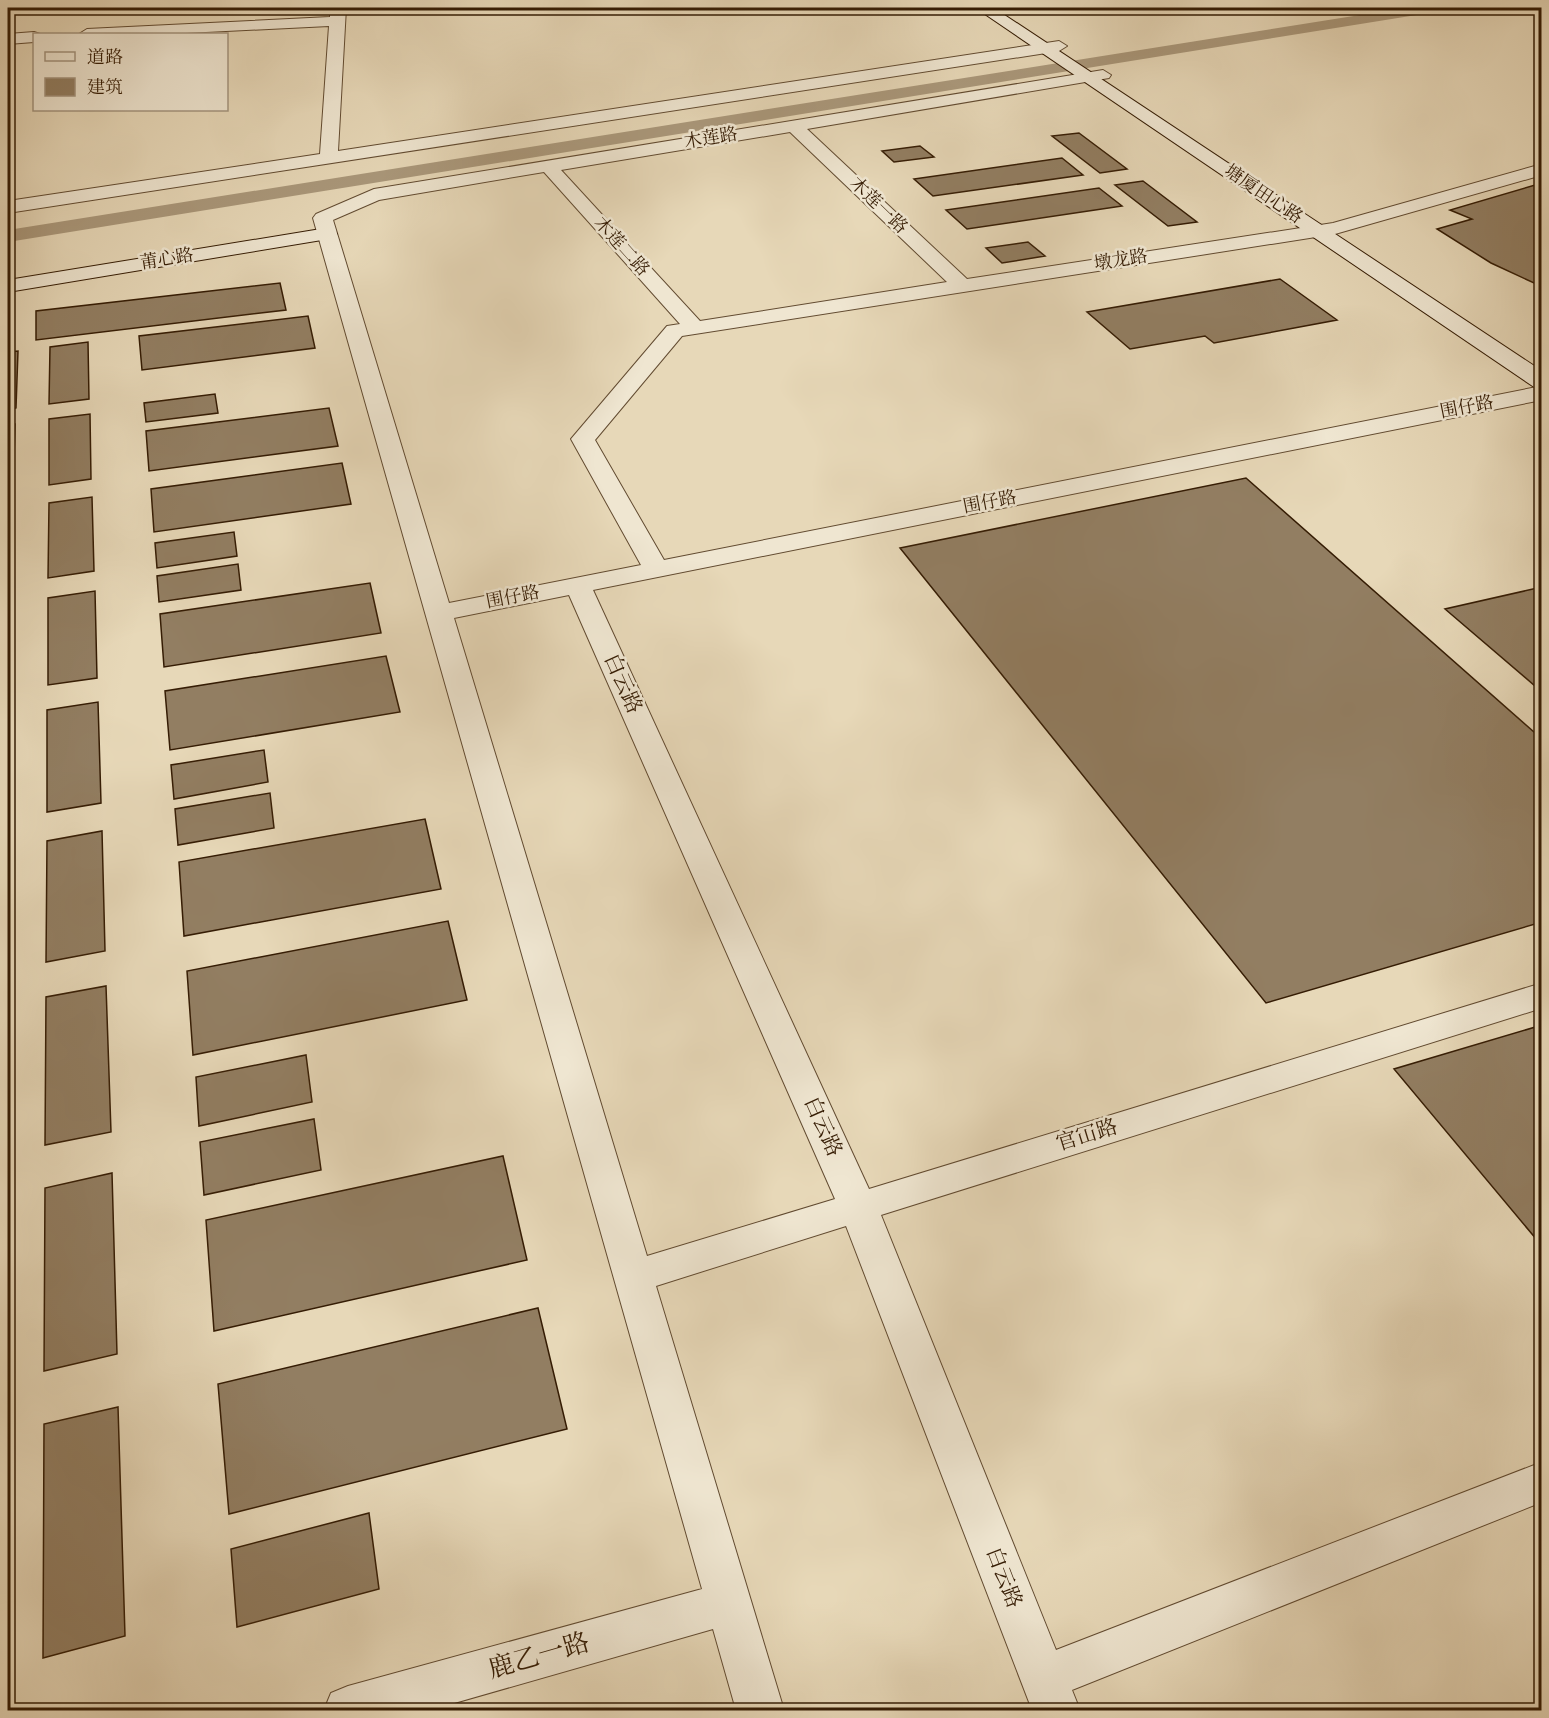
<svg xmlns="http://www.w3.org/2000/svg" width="1549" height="1718" font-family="Vollkorn,'Noto Serif SC',serif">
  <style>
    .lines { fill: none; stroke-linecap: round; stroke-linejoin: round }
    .canal { fill: #aa987b; fill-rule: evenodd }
    .building { fill: #927e62; stroke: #351c04; stroke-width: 1.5 }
    .street-casing { stroke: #624b31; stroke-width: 2 }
    .secondary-casing { stroke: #351c04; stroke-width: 2 }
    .street { fill: #efe6d1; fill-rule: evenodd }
    .secondary { fill: #efe6d1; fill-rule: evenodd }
    .labels { text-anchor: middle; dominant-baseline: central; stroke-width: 5; stroke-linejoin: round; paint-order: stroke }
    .far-street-label { font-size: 18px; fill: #351c04; stroke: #efe6d1 }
    .street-label { font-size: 21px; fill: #351c04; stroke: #efe6d1 }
    .near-street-label { font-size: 26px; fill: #351c04; stroke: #efe6d1 }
  </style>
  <rect width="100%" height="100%" fill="#e7d8b8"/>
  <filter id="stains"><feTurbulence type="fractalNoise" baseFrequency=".00333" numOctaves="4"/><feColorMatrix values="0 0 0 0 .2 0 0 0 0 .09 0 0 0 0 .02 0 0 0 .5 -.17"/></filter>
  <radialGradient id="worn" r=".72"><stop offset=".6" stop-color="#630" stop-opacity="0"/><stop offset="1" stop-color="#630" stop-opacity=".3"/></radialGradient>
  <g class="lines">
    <path class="canal" d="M1404,8H1437L1429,13L8,242V230Z"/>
  </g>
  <path class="building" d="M1079,133L1127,169L1100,173L1052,136Z
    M920,146L934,157L894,162L882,151Z
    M1062,158L1083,175L933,196L914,179Z
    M1143,181L1197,222L1168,226L1115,185Z
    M1542,183V280L1534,283L1491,263L1437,229L1472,219L1450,210Z
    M1099,188L1122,206L967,229L946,210Z
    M1028,242L1045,256L1002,263L986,248Z
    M1280,279L1337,320L1214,343L1205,336L1130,349L1087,312Z
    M280,283L286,310L36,340V311Z
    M308,316L315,348L142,370L139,336Z
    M88,342L89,399L49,404L50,347Z
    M18,351L16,408L8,410V352Z
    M215,394L218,413L146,422L144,403Z
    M329,408L338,446L149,471L146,431Z
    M90,414L91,479L49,485V419Z
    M15,424L13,489L8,490V425Z
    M342,463L351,504L154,532L151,489Z
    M1246,478L1542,739V922L1266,1003L900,548Z
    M92,497L94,571L48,578L49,503Z
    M12,508L10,583L8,584V509Z
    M234,532L237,556L157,568L155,543Z
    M238,564L241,590L159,602L157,576Z
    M370,583L381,633L164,667L160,614Z
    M1542,587V692L1445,609Z
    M95,591L97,678L48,685V598Z
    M386,656L400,712L170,750L165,691Z
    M98,702L101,803L47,812V710Z
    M264,750L268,782L174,799L171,765Z
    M270,793L274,828L178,845L175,809Z
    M425,819L441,889L184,936L179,862Z
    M102,831L105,951L46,962L47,841Z
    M448,921L467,1000L193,1055L187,971Z
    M106,986L111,1132L45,1145L46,997Z
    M1542,1025V1246L1394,1069Z
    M306,1055L312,1102L199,1126L196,1077Z
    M314,1119L321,1170L204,1195L200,1142Z
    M503,1156L527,1260L214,1331L206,1220Z
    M112,1173L117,1354L44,1371L45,1188Z
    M538,1308L567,1429L229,1514L218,1384Z
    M118,1407L125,1636L43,1658L44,1424Z
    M369,1513L379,1589L237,1627L231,1549Z"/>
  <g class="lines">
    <g class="street-casing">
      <path id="street" d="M330,8H346L338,151L1059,41L1067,46L1059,51L8,213V201L320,154L329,26L166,34H79L87,29L330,17Z
        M34,32L40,34H34V42L8,44V34Z
        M1103,70L1111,75L1109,78L807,129L967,279L1333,223L1542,164V175L1335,234L682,336L595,440L664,560L1542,386V400L593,590L869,1189L1542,983V1008L881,1215L1056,1650L1542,1462V1502L1072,1690L1080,1710H1032L846,1226L656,1286L784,1710H736L713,1629L430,1710H324L331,1693L348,1686L702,1589L313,218L316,214L374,189ZM790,132L947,282L700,321L561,170ZM544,172L680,324L667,326L571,439L641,565L449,603L333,220L379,200ZM569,595L835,1199L647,1256L454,618Z"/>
    </g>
    <g class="secondary-casing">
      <path id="secondary" d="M976,8H994L1542,371V389L1534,387Z
        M327,228L334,230L337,234L334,238L8,292V280Z"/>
    </g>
    <use href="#street" class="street"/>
    <use href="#secondary" class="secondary"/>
  </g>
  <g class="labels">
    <g class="far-street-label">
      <text transform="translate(711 139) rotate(-9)">木莲路</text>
      <text transform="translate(1263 195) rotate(34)">塘厦田心路</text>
      <text transform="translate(878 206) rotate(44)">木莲一路</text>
      <text transform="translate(621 247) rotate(48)">木莲二路</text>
      <text transform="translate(167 260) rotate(-9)">莆心路</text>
      <text transform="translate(1121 261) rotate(-9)">墩龙路</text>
      <text transform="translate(1467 408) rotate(-11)">围仔路</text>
      <text transform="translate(990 503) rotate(-11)">围仔路</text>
      <text transform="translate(513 598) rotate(-11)">围仔路</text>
    </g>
    <g class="street-label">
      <text transform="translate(622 684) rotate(66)">白云路</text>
      <text transform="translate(822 1127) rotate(66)">白云路</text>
      <text transform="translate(1087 1136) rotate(-17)">官冚路</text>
      <text transform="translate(1003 1578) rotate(69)">白云路</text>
    </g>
    <g class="near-street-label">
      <text transform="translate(539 1657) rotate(-16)">鹿乙一路</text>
    </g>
  </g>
  <rect width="1549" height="1718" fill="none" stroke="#e7d8b8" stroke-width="30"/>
  <rect x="9" y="9" width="1531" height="1700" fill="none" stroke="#351c04" stroke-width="3"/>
  <rect x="15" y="15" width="1519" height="1688" fill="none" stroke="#351c04" stroke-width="1.5"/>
  <rect x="33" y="33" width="195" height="78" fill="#efe6d1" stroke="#a5957f" stroke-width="1.5"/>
  <rect x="45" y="52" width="30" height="9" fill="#efe6d1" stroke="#a5957f" stroke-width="1.5"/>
  <text x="87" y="63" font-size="18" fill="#351c04">道路</text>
  <rect x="45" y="78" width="30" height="18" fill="#927e62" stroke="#a5957f" stroke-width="1.5"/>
  <text x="87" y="93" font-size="18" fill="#351c04">建筑</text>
  <rect width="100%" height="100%" filter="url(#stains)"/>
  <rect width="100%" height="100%" fill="url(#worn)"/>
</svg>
